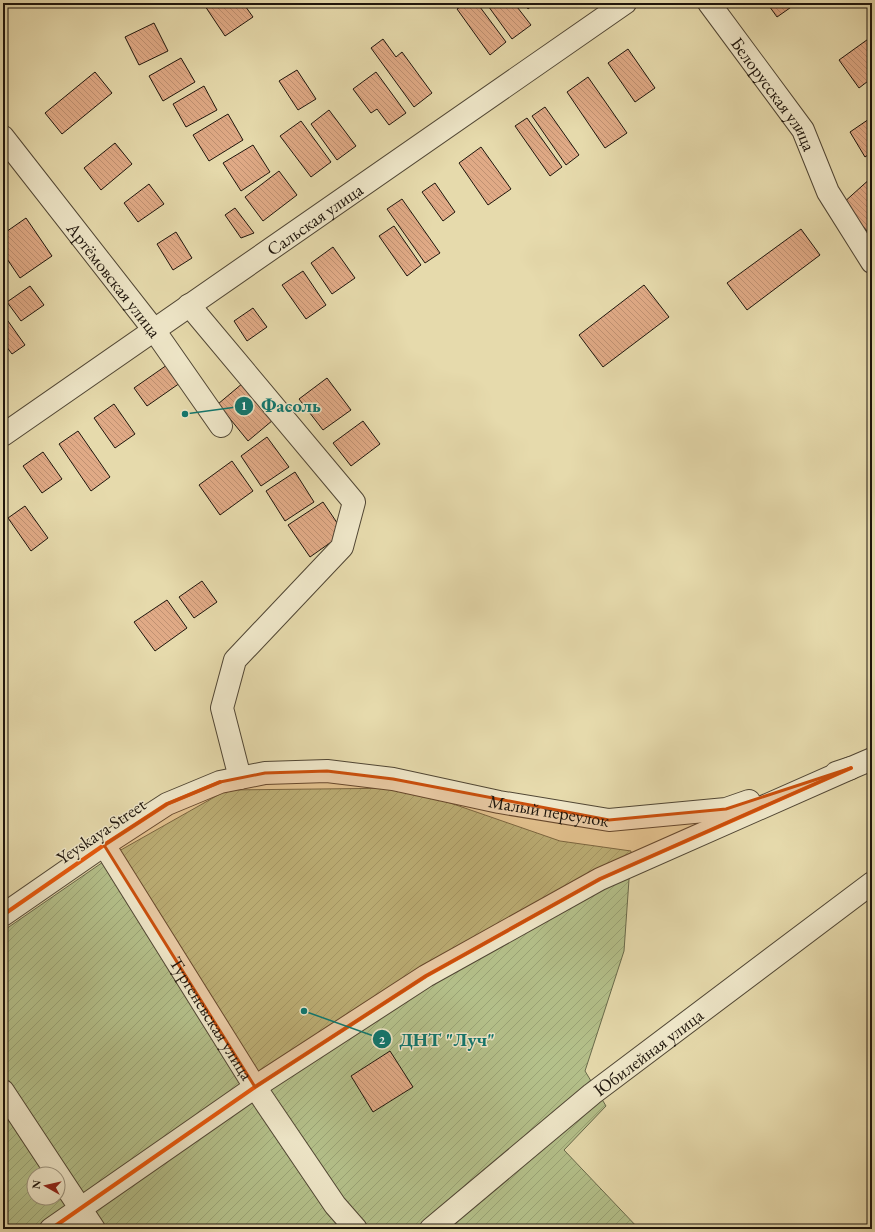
<svg xmlns="http://www.w3.org/2000/svg" width="875" height="1232" font-family="'EB Garamond',serif">
  <style>
    .garden { fill: url(#garden-furrows); stroke: #696a4b; fill-rule: evenodd }
    .building { fill: url(#building-back-hatch); stroke: #1e150c }
    .lines { fill: none; stroke-linecap: round; stroke-linejoin: round }
    .street-casing { stroke: #504634; stroke-width: 24 }
    .street { stroke: #efe7c9; stroke-width: 22 }
    .cycleway-casing { stroke: #efe7c9; stroke-width: 6 }
    .cycleway { stroke: #e8590c; stroke-width: 4 }
    .marked { fill: #ca4f0c; fill-opacity: 0.2; stroke: #ca4f0c; stroke-width: 3; stroke-linejoin: round }
    .labels { text-anchor: middle; dominant-baseline: central; stroke-width: 3; stroke-linejoin: round; paint-order: stroke }
    .street-label { font-size: 18px; fill: #1e150c; stroke: #efe7c9 }
    .leader { fill: none; stroke: #0f766e; stroke-width: 1.5 }
    .callout-dot { fill: #0f766e; stroke: #efe7c9; stroke-width: 1.5 }
    .mark-label { font-size: 12px; text-anchor: middle; font-weight: bold; fill: #fff }
    .callout-label { font-size: 19px; text-anchor: middle; font-weight: bold; fill: #0f766e; stroke: #efe7c9; stroke-width: 3; stroke-linejoin: round; paint-order: stroke }
  </style>
  <defs>
    <pattern id="garden-furrows" width="10" height="10" patternUnits="userSpaceOnUse"><rect width="10" height="10" fill="#b4c08a"/><path d="M-1 1l2-2M0 10L10 0M9 11l2-2" fill="none" stroke="#9aa476"/></pattern>
    <pattern id="building-back-hatch" width="6" height="6" patternUnits="userSpaceOnUse"><rect width="6" height="6" fill="#e0aa86"/><path d="M-1 5l2 2M0 0l6 6M5-1l2 2" fill="none" stroke="#c09172"/></pattern>
  </defs>
  <rect width="100%" height="100%" fill="#e6daac"/>
  <filter id="stains"><feTurbulence type="fractalNoise" baseFrequency=".005" numOctaves="4"/><feColorMatrix values="0 0 0 0 .2 0 0 0 0 .09 0 0 0 0 .02 0 0 0 .5 -.17"/></filter>
  <radialGradient id="worn" r=".72"><stop offset=".6" stop-color="#630" stop-opacity="0"/><stop offset="1" stop-color="#630" stop-opacity=".3"/></radialGradient>
  <path class="garden" d="M407,788L560,841L631,851L624,951L585,1071L606,1106L564,1150L639,1229H3V931L119,851L227,790ZM34,1174H58V1198H34Z"/>
  <path class="building" d="M209,3H243L253,17L225,36L205,6Z
    M466,3H477L506,42L490,55L457,9Z
    M486,3H514L531,25L512,39Z
    M524,3H535L528,9Z
    M767,3H797L777,17Z
    M154,23L168,51L139,65L125,37Z
    M871,37L872,78L859,88L839,60Z
    M383,39L396,57L402,52L432,93L414,107L371,48Z
    M628,49L655,88L635,102L608,63Z
    M181,58L195,82L163,101L149,76Z
    M297,70L316,99L298,110L279,81Z
    M95,72L112,93L62,134L45,113Z
    M376,72L406,113L389,125L377,109L371,113L353,89Z
    M588,77L627,133L605,148L567,92Z
    M204,86L217,110L186,127L173,104Z
    M545,107L579,155L566,165L532,116Z
    M329,110L356,146L337,160L311,124Z
    M228,114L243,140L209,161L193,135Z
    M872,117V152L865,157L850,132Z
    M527,118L562,167L550,176L515,126Z
    M301,121L331,162L311,177L280,136Z
    M115,143L132,164L101,190L84,168Z
    M253,145L270,172L241,191L223,163Z
    M481,147L511,189L488,205L459,163Z
    M279,171L297,195L263,221L245,197Z
    M872,177V232L870,234L842,204Z
    M435,183L455,212L443,221L422,192Z
    M149,184L164,204L138,222L124,203Z
    M402,199L440,253L425,263L387,209Z
    M235,208L254,233L241,238L225,215Z
    M26,218L52,256L20,278L3,253V234Z
    M394,226L421,265L407,276L379,236Z
    M801,229L820,255L747,310L727,283Z
    M176,232L192,258L173,270L157,244Z
    M333,247L355,278L332,294L311,263Z
    M303,271L326,305L306,319L282,285Z
    M644,285L669,317L603,367L579,335Z
    M30,286L44,305L21,321L7,302Z
    M253,308L267,327L247,341L234,321Z
    M3,314L25,345L12,354L3,342Z
    M167,365L180,383L147,406L134,388Z
    M327,378L351,410L323,430L299,399Z
    M243,383L273,420L248,441L218,404Z
    M114,404L135,434L115,448L94,418Z
    M363,421L380,444L351,466L333,443Z
    M78,431L110,477L91,491L59,444Z
    M267,437L289,467L261,486L241,456Z
    M43,452L62,479L42,493L23,466Z
    M232,461L253,491L220,515L199,485Z
    M295,472L314,502L285,521L266,491Z
    M323,502L344,533L310,557L288,525Z
    M25,506L48,538L31,551L8,518Z
    M202,581L217,602L194,618L179,597Z
    M167,600L187,628L155,651L134,622Z
    M390,1051L413,1087L373,1112L351,1076Z"/>
  <g class="lines">
    <g class="street-casing">
      <g id="street">
        <path id="s1" d="M709,3L803,130L828,192L872,262"/>
        <path id="s2" d="M3,137L154,330L221,426"/>
        <path d="M189,305L354,502L342,547L235,660L222,708L240,778"/>
        <path id="s3" d="M3,435L625,3"/>
        <path d="M836,773L851,768L872,759"/>
        <path id="s4" d="M104,845L255,1087L335,1205L356,1229"/>
        <path id="s5" d="M3,915L104,845L167,804L220,782L265,773L327,771L393,779L499,802L609,820L726,809L749,801"/>
        <path d="M3,1091L94,1229"/>
        <path d="M51,1229L255,1087L426,976L600,879L851,768"/>
        <path id="s6" d="M431,1229L592,1094L872,883"/>
      </g>
    </g>
    <use href="#street" class="street"/>
    <g class="cycleway-casing">
      <path id="cycleway" d="M3,915L104,845L167,804L220,782
        M51,1229L255,1087L426,976L600,879L851,768"/>
    </g>
    <use href="#cycleway" class="cycleway"/>
  </g>
  <path class="marked" d="M851,768L600,879L426,976L255,1087L104,845L167,804L220,782L265,773L327,771L393,779L609,820L726,809Z"/>
  <g class="labels">
    <g class="street-label">
      <text stroke="none"><textPath href="#s1" startOffset="112">Белорусская улица</textPath></text>
      <text stroke="none"><textPath href="#s3" startOffset="379">Сальская улица</textPath></text>
      <text stroke="none"><textPath href="#s2" startOffset="181">Артёмовская улица</textPath></text>
      <text stroke="none"><textPath href="#s5" startOffset="589">Малый переулок</textPath></text>
      <text transform="translate(101 831) rotate(-34)">Yeyskaya Street</text>
      <text stroke="none"><textPath href="#s4" startOffset="204">Тургеневская улица</textPath></text>
      <text stroke="none"><textPath href="#s6" startOffset="280">Юбилейная улица</textPath></text>
    </g>
  </g>
  <path class="leader" d="M185 414L244 406M304 1011L382 1039"/>
  <g class="callout-dot">
    <circle cx="185" cy="414" r="4"/>
    <circle cx="304" cy="1011" r="4"/>
    <circle cx="244" cy="406" r="10"/>
    <circle cx="382" cy="1039" r="10"/>
  </g>
  <g class="mark-label">
    <text x="244" y="410">1</text>
    <text x="382" y="1044">2</text>
  </g>
  <g class="callout-label">
    <text x="291" y="412">Фасоль</text>
    <text x="447" y="1046">ДНТ "Луч"</text>
  </g>
  <rect width="875" height="1232" fill="none" stroke="#e6daac" stroke-width="16"/>
  <rect x="4" y="4" width="867" height="1224" fill="none" stroke="#1e150c" stroke-width="2"/>
  <rect x="8" y="8" width="859" height="1216" fill="none" stroke="#1e150c"/>
  <g transform="translate(46 1186) rotate(278)"><circle r="19" fill="#efe7c9" stroke="#9b937d"/>
  <path d="M0-3L7 15L0 10L-7 15Z" fill="#8f2418"/>
  <text y="-6" font-size="11" font-weight="bold" text-anchor="middle" fill="#1e150c">N</text>
  </g>
  <rect width="100%" height="100%" filter="url(#stains)"/>
  <rect width="100%" height="100%" fill="url(#worn)"/>
</svg>
